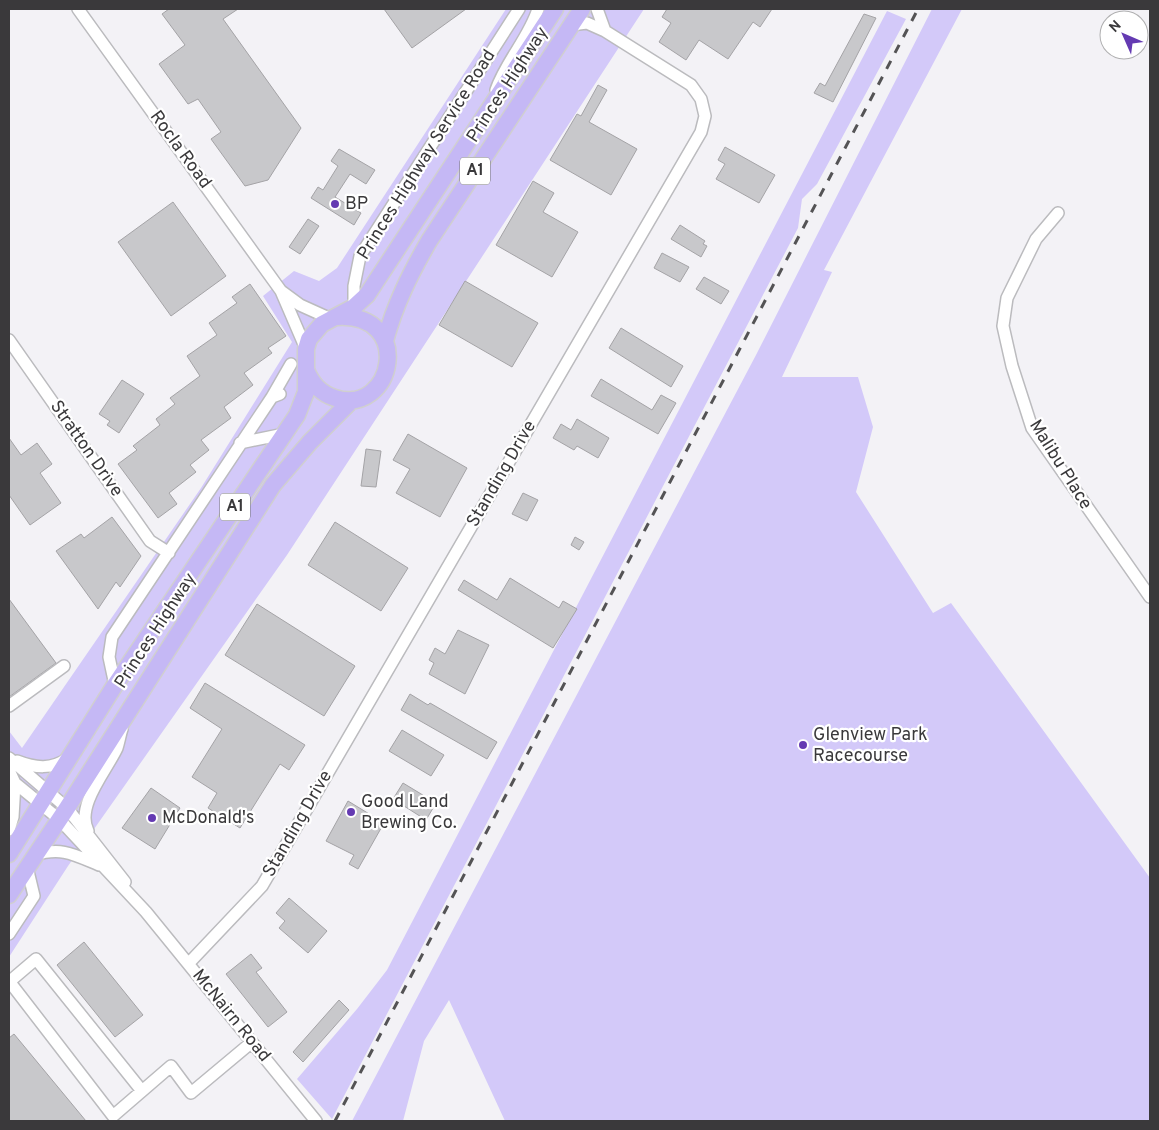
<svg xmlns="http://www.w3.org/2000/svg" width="1159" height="1130" font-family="Overpass,sans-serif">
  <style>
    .green { fill: #d3c9f9 }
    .building { fill: #c8c8cb; stroke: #a4a3a6 }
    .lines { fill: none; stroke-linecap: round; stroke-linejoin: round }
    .minor-casing { stroke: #bbbbbe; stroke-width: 14 }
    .highway-casing { stroke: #d0cfd0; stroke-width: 19 }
    .minor { stroke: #fff; stroke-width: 11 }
    .highway { stroke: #c5b8f5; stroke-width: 16 }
    .rail { stroke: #545355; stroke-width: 3; stroke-dasharray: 9 9; stroke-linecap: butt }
    .poi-dot { fill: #643ab2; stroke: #fff; stroke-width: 2 }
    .labels { text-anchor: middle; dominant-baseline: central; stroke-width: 4.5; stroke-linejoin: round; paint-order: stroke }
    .shield { fill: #fff; stroke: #757476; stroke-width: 1 }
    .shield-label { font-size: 16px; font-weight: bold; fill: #3a393b }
    .street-label { font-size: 18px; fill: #3a393b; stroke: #fff }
    .poi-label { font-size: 18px; fill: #3a393b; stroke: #fff; text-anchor: start }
  </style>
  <rect width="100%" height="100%" fill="#f3f2f6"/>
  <path class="green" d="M506,9H644L287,555L68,866L9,957V731L22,748L201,488L292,342L263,296L294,271L319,281L337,268Z
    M932,9H962L824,270L832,272L782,377H858L873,427L856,492L933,613L951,603L1150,878V1121H505L449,1000L424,1041L403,1121H352L756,355Z
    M887,11L906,19L817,184L802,199L798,228L332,1119L297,1079L357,1009L387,970Z"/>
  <path class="building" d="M169,9H238L223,19L301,128L268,180L245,186L211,139L221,132L198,99L188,104L159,64L185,45L162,14Z
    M384,9H466L412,48Z
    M667,9H772L760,27L753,22L728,59L699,40L686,60L659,42L671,23L662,17Z
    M864,14L876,18L833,102L814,93L820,83L825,86Z
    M598,85L607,90L589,122L637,149L611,195L550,160L577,114L581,116Z
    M725,147L775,175L759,203L716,179L725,164L718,160Z
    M339,149L375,170L366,184L350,174L335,197L361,213L354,225L311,198L318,187L323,190L338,166L331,161Z
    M533,181L554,193L543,212L578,232L552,277L496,245Z
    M173,202L226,276L171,316L118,242Z
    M308,219L319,226L300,254L289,247Z
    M680,225L705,241L703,244L707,246L701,257L671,239Z
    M662,253L689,267L680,282L654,268Z
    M704,277L729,291L721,304L696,289Z
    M465,281L538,323L512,367L439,325Z
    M250,284L286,336L268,348L272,353L244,373L253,385L224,407L231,418L201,440L209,450L190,465L196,472L169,493L177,504L158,518L118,464L137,450L133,446L160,425L156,419L175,404L170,398L200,376L187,356L217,335L209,323L237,303L232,297Z
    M621,328L683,366L671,387L609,348Z
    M601,379L652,410L661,395L676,403L658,434L591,396Z
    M122,380L144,394L119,433L107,425L110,421L99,414Z
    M577,419L609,438L598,458L577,446L574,450L553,438L561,424L571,430Z
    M408,434L467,468L440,517L396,493L410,469L393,460Z
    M9,438L21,455L37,443L52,464L40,473L61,503L30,525L9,495Z
    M366,449L381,451L376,487L361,486Z
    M523,493L538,500L527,521L512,514Z
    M112,517L141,556L120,587L116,582L98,609L56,551L81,534L84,538Z
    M335,522L408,568L381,611L308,565Z
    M575,537L584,542L579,550L571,545Z
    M510,578L559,608L563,601L577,609L553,648L458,590L464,580L497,600Z
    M9,599L56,663L9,697Z
    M257,604L355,666L324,716L225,655Z
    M458,630L489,645L465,694L429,674L434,663L429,660L435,648L445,654Z
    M205,683L305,745L289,770L280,764L240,828L208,808L217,793L192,777L222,729L190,708Z
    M410,694L428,705L430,703L497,742L487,759L401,710Z
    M402,730L444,755L431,776L389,751Z
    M403,783L436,803L426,820L393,799Z
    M151,788L180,808L155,849L122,828Z
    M348,801L384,823L358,869L349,864L354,855L326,841Z
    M289,898L327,931L308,953L279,928L285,921L276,913Z
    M84,942L143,1015L115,1037L57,965Z
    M251,954L262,968L256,972L287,1012L268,1027L226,974Z
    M339,1000L349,1010L303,1062L293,1052Z
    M14,1034L86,1121H9V1038Z"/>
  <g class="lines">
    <g class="minor-casing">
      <path id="minor" d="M78,9L281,291L306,349
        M597,9L605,31
        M496,90C506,61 529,38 538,9
        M1058,213L1036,239L1007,298L1003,326L1012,366L1032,428L1150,597
        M281,291L300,305L331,319
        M354,307V286L360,256L519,9
        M9,340L150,541L169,553
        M272,397L291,364
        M240,443L284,434
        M115,685L109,657L112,637L272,397L280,394
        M9,706L64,666
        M9,758L67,808L125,882
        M17,761C35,768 52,770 68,758
        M9,770L15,783L59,819L146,912L316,1121
        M9,830L13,817L15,783
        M88,831C75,806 107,770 117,748C119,742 120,735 122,729
        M34,855C62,847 73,854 99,865
        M9,934L34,896L27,867
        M189,963L262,886L701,132L705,116L701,99L691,85L605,31L587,23L571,25
        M9,981L113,1116L171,1066L191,1093L252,1042
        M9,982L36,959L142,1091"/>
    </g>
    <g class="highway-casing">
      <path id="highway" d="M385,341C395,304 410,274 429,241L582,9
        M306,370C312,384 320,393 335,398C394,417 415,312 337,317
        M9,854L115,685L297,415L306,392V349L309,339L322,324L354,307L367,295L555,9
        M9,895L67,808L273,485L310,442L352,400"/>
    </g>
    <use href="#minor" class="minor"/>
    <use href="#highway" class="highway"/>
    <path class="rail" d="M335,1121L918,9"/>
  </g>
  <g class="poi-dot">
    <circle cx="335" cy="204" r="5"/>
    <circle cx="803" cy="745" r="5"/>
    <circle cx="351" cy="812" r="5"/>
    <circle cx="152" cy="818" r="5"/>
  </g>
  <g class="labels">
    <g class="shield">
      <rect x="460" y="157.5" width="30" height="27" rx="4"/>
      <rect x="220" y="493.5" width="30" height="27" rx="4"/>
    </g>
    <g class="shield-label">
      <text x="475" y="171">A1</text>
      <text x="235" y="507">A1</text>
    </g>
    <g class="street-label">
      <text transform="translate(508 85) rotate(-57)">Princes Highway</text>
      <text transform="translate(180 150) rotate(54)">Rocla Road</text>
      <text transform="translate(427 155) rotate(-58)">Princes Highway Service Road</text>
      <text transform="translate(86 449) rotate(55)">Stratton Drive</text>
      <text transform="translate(1060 465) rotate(58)">Malibu Place</text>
      <text transform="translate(502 474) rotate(-60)">Standing Drive</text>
      <text transform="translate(156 631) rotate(-57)">Princes Highway</text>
      <text transform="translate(298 824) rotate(-60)">Standing Drive</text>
      <text transform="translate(231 1016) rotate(51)">McNairn Road</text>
    </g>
    <g class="poi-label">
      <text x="345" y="204">BP</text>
      <text x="813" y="735">Glenview Park<tspan x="813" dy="21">Racecourse</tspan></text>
      <text x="361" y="802">Good Land<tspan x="361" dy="21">Brewing Co.</tspan></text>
      <text x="162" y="818">McDonald's</text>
    </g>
  </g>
  <rect width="1159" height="1130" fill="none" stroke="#3a393b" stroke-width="20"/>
  <g transform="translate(1124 35) rotate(315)"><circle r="24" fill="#ffffff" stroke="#b0b0b1"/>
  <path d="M0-4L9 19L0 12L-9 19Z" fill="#643ab2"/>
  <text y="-8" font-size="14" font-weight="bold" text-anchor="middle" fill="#3a393b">N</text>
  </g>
</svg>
